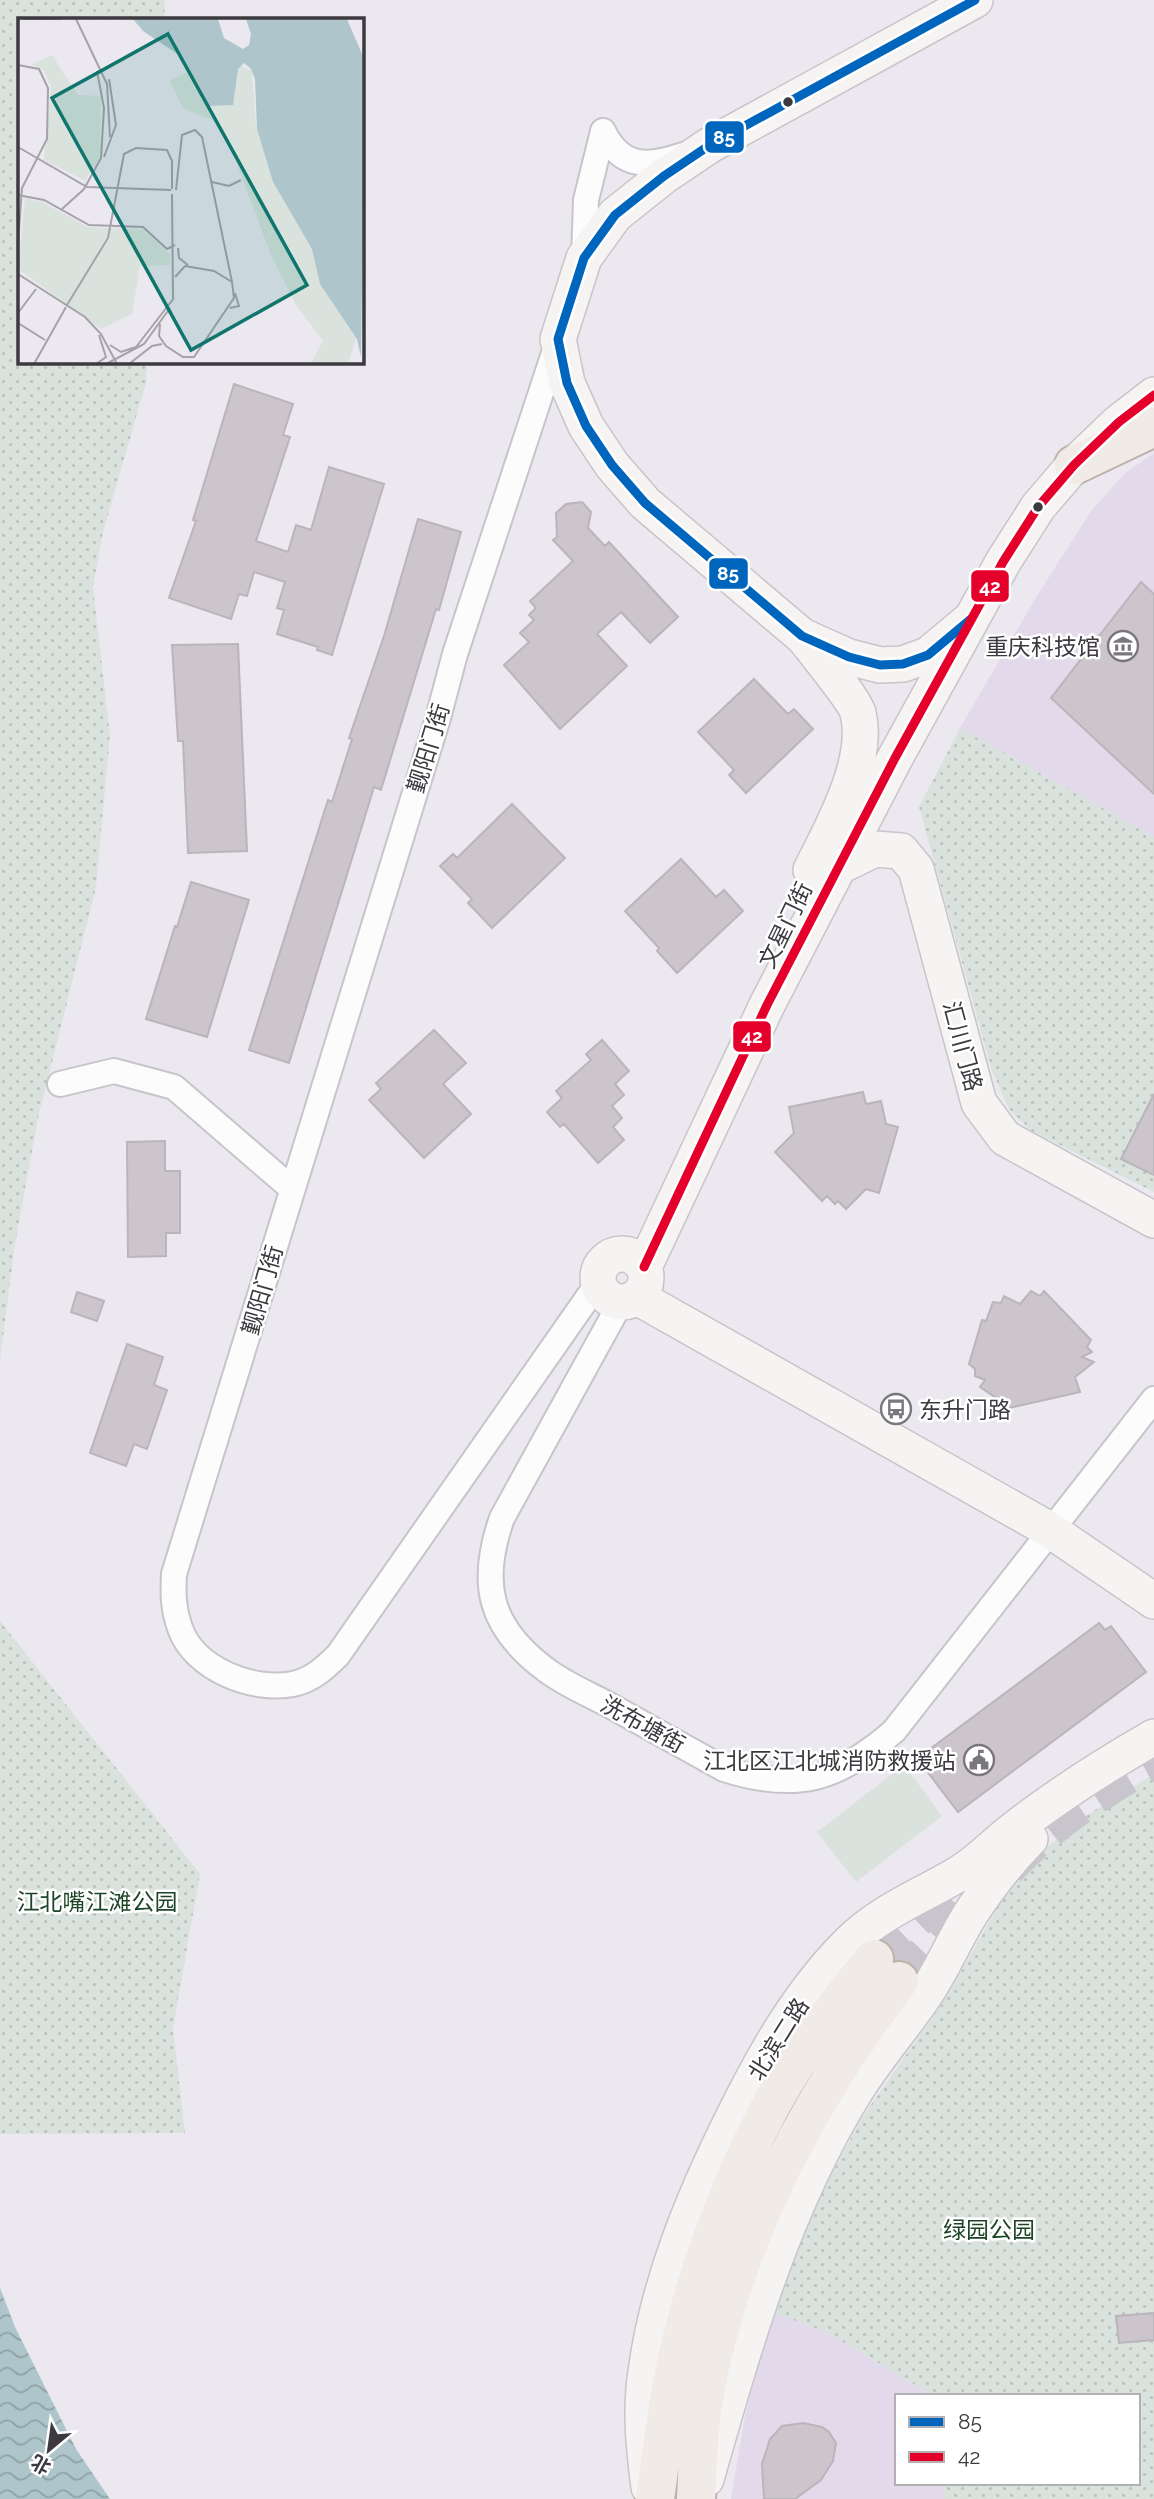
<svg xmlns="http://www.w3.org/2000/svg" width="1154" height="2499" font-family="Raleway,'Noto Sans SC',sans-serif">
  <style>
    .built { fill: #e2daea }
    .green { fill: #d9e2dd }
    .park { fill: url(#park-dots) }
    .water { fill: url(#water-waves) }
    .building { fill: #cdc5cc; stroke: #b9b5ba; stroke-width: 2 }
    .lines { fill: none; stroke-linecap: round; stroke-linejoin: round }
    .primary-tunnel { stroke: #c9c5cd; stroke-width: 38; stroke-dasharray: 38 19; stroke-linecap: butt }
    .street-casing { stroke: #c7c4ca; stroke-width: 28 }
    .secondary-casing { stroke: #c7c4ca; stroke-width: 38 }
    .primary-casing { stroke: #bdb3ac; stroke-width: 42 }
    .street { stroke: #fcfcfd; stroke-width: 24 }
    .secondary { stroke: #f6f4f2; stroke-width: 35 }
    .primary { stroke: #f0ebe7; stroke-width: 38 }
    .bus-1-casing { stroke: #fff; stroke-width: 14 }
    .bus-2-casing { stroke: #fff; stroke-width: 14 }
    .bus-1 { stroke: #0065bd; stroke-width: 9 }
    .bus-2 { stroke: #e4002b; stroke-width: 9 }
    .bus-dot { fill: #3c393f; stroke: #fff; stroke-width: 2.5 }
    .labels { text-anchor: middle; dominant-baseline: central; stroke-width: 5; stroke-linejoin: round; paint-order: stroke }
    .poi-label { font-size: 23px; fill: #3c393f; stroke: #fff; text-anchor: end }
    .street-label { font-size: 23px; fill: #3c393f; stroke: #fff }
    .park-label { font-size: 23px; fill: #1c4425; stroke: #fff }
    .inset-river { fill: none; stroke: #aec6cb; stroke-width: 3.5 }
    .inset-road { fill: none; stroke: #a6a2a9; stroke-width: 2 }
    .view { fill: #0f766e; fill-opacity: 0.15; stroke: #0f766e; stroke-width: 3.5 }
    .inset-edge { fill: none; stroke: #3c393f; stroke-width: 3.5 }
    .line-badge { stroke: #fff; stroke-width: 2.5 }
    .badge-label { font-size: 19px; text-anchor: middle; font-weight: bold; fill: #fff }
  </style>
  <defs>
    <pattern id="park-dots" width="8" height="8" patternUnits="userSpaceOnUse" patternTransform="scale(1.75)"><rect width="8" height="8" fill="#d9e2dd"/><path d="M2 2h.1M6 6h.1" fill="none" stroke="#bbc3bf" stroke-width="1.8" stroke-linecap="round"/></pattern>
    <pattern id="water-waves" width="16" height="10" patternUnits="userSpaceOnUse" patternTransform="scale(1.75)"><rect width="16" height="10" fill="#aec6cb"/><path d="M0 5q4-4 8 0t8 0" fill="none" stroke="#8fa2a6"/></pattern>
  </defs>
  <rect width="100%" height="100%" fill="#ece8f0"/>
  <path class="built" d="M1154,453V837L960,728L1035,599L1091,511L1124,474Z
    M771,2312L826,2332L934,2396H897V2483H945L944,2499H731L745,2416Z"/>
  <path class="green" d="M904,1765L942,1816L856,1882L817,1832Z"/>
  <path class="park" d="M0,0H165L164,19H19V362H147L146,383L103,532L93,587L110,735L96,887L38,1118L15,1244L0,1360Z
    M960,728L1154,837V1192L1032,1131L1010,1111L992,1071L919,807Z
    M0,1621L200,1874L173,2028L185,2133L0,2134Z
    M1154,1774V2499H944L945,2483H1138V2396H934L826,2332L771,2312L795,2242L863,2116L946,1998L1003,1898L1039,1854L1084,1817Z"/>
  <path class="water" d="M0,2288L15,2327L76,2449L110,2499H0Z"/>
  <path class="building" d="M234,384L293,404L283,435L290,437L256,541L288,552L296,525L311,530L329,467L384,484L332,655L317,650L318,647L277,634L284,610L277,608L285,582L254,572L247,596L239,594L231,619L169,598L196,521L193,520Z
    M582,502L591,512L588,528L605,546L609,542L678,617L650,643L621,612L597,634L627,666L560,729L504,665L529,642L520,633L534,620L529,615L536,608L530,601L573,561L553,540L557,537L556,513L566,504Z
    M418,519L461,532L439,610L436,609L381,790L374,787L289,1063L249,1050L328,800L332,802L352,739L349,738L384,636Z
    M1141,582L1154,594V794L1051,698Z
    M238,644L247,851L188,853L183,741H178L172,645Z
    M754,679L788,714L794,709L813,729L746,793L729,775L734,770L698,732Z
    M512,804L565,858L492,928L468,903L472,899L440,866L453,854L457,858Z
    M681,859L716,897L724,890L743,911L677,973L657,951L659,948L625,911Z
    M191,882L249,900L207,1037L146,1019L175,926L177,927Z
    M434,1030L466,1063L443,1084L471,1114L424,1158L369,1100L381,1089L376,1083Z
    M602,1040L629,1071L615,1084L624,1095L612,1106L622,1118L613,1127L624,1140L598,1163L564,1124L560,1127L547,1112L562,1098L556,1091L591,1060L586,1054Z
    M863,1092L866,1104L881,1101L886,1124L898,1127L879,1193L866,1189L846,1209L838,1201L835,1204L827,1196L822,1201L775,1152L794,1133L789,1107Z
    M1154,1094V1175L1121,1159Z
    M165,1141V1171H180V1233H166V1256L128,1257L127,1142Z
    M1031,1291L1040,1296L1044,1291L1091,1340L1087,1347L1092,1352L1082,1357L1094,1362L1075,1377L1080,1392L1005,1409L1002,1402L980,1387L985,1380L975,1376V1369L969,1364L982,1320L986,1321L993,1302L1001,1303L1004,1296L1020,1304Z
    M77,1292L104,1301L97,1321L71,1312Z
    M127,1344L163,1357L154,1385L167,1390L147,1449L134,1444L126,1466L90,1453Z
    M1099,1623L1105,1630L1111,1626L1146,1672L958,1812L923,1766L932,1760L926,1752Z
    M1154,2313V2340L1119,2343L1116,2316Z
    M803,2423L822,2427L829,2432L836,2443L833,2461L821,2480L795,2499H764L762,2464L770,2439L782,2426Z"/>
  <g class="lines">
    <path class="primary-tunnel" d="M1007,1868C1049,1823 1100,1790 1154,1760
      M874,1959L958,1879
      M899,1981L968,1909"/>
    <g class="street-casing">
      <path id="street" d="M603,131C621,169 648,167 683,155
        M584,258L586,200L603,131
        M558,341L455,654L438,718L174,1574C173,1593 173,1609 180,1628C194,1669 253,1692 293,1684C312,1680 325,1668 338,1655L598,1283
        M60,1084L114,1071L174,1087L291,1188
        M621,1302L502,1518C479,1583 489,1627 545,1669C564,1684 589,1694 611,1706C648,1727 686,1748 724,1769C796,1792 838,1780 894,1731L1154,1399"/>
    </g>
    <g class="secondary-casing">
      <path id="secondary" d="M971,619L928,655L903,664L880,665L849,657L802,636L645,503L612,465L586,426L567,383L558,339L584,258L615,215L664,176L710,145L975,0
        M805,639C815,652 855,701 858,713C870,761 832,828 811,870
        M838,867L875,849L901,851L916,869L979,1103L1005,1138L1154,1220
        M598 1278a24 24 0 1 1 48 0a24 24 0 1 1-48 0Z
        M644,1267L767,1005L895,758L1003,562L1038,507L1074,465L1119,422L1154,395
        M637,1297L1050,1530L1154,1601
        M706,2479C744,2346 782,2209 856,2090C877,2057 902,2028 924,1996C942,1970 954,1940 971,1913C988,1887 1008,1861 1030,1839
        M649,2487C644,2448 640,2411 646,2372C658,2283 693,2198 733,2118C764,2055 799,1993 849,1943C881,1911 922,1896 960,1873C981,1860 998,1841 1017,1827C1061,1793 1107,1764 1154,1737"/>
    </g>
    <g class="primary-casing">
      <path id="primary" d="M1074,465L1154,427
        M655,2499C661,2459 665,2418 673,2378C691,2285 726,2190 770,2107C799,2054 835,2005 874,1959
        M696,2499C698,2460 699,2421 707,2382C737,2236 809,2098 899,1981"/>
    </g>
    <use href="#street" class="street"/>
    <use href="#secondary" class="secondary"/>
    <use href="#primary" class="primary"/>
    <g class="bus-1-casing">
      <path id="bus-1" d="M971,619L928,655L903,664L880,665L849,657L802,636L645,503L612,465L586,426L567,383L558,339L584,258L615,215L664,176L710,145L975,0"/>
    </g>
    <g class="bus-2-casing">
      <path id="bus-2" d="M644,1267L767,1005L895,758L1003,562L1038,507L1074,465L1119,422L1154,395"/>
    </g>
    <use href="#bus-1" class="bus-1"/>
    <use href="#bus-2" class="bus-2"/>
  </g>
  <defs>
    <g id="museum-ring" transform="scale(1.575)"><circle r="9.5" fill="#fff" stroke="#7a767d" stroke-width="1.5"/><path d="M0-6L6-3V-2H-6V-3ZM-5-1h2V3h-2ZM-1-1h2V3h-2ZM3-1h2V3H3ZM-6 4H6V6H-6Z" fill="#7a767d"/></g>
    <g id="bus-ring" transform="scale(1.575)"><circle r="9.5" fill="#fff" stroke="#7a767d" stroke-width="1.5"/><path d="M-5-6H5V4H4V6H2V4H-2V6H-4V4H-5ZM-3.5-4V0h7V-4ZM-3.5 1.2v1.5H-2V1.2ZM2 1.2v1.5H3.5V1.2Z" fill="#7a767d"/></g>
    <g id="civic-ring" transform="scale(1.575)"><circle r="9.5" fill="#fff" stroke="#7a767d" stroke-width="1.5"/><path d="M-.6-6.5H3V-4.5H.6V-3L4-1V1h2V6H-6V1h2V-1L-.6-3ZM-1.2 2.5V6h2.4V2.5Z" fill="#7a767d"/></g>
  </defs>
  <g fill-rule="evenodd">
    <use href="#museum-ring" x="1123" y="646"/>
    <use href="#bus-ring" x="896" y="1409"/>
    <use href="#civic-ring" x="979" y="1760"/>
  </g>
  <g class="bus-dot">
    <circle cx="788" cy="102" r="6"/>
    <circle cx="1038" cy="507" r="6"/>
  </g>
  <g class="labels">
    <g class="poi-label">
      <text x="1100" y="646">重庆科技馆</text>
      <text x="919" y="1409" text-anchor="start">东升门路</text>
      <text x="956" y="1760">江北区江北城消防救援站</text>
    </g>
    <g class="street-label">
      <text transform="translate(428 748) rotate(-73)">觐阳门街</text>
      <text transform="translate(785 925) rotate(-64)">文星门街</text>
      <text transform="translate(963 1046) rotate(75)">汇川门路</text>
      <text transform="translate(262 1290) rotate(-74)">觐阳门街</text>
      <text transform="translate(643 1724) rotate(29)">洗布塘街</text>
      <text transform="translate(778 2039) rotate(-58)">北滨二路</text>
    </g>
    <g class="park-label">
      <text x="97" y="1901">江北嘴江滩公园</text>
      <text x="989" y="2229">绿园公园</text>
    </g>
  </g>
  <g transform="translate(18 18)">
    <rect width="346" height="346" fill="#ece8f0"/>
    <path d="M34,37L60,77L83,78L82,139L67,163L26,142L33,69L26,53L14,46ZM219,46L234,53L238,107L255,164L278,195L339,318L330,346H292L305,323L278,287L253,237L209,119L201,105L165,90L152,63L176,50ZM7,180L24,184L70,209L126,212L152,237V247L122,248L114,296L83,311L0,251Z" fill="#d9e2dd"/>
    <path d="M115,1H200L206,20L225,31L231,27L233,16L228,1H329L347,43L343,339L339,321L302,266L294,231L255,164L239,111L237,61L233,51L226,45L220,51L215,87L191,88L164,39L125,13Z" fill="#aec6cb"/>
    <path class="inset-river" d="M236,1L264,104L282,131L347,186"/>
    <path class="inset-road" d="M5,1H44M58,1L89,66L92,119M0,47L21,51L30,70L29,121L4,170L0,227M0,85V112M0,129L69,169L153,172M86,139L98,107L91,61M194,164L211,168L223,162M158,172L164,117L177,112L184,119L214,264M154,176L155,280M0,177L26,182L71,207L125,209L149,231L157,227M44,191L66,171L83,140L86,90L79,53M160,230L161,240L170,247M0,256L67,299L83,316L99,346M49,287L90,220L106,136L118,130L149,132L154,143V171M212,290L221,288L217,275M0,295L18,271M0,305L27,322M142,306L141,318L148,328L165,339H176L216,280L214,264L196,253L167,248L157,259M92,327L103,334L118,329L156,280M16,346L48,289M78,346L88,339L81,317M88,346L126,326L152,290M111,346L134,328L144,326"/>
    <path class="view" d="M150,16L289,267L173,332L34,80Z"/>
    <rect width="346" height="346" class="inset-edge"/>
  </g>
  <g class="line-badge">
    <rect x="704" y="120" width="41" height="34" rx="7" fill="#0065bd"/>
    <rect x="708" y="557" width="41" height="33" rx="7" fill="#0065bd"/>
    <rect x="970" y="569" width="40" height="34" rx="7" fill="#e4002b"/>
    <rect x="732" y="1020" width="40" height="33" rx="7" fill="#e4002b"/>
  </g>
  <g class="badge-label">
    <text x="724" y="144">85</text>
    <text x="728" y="580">85</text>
    <text x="990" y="593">42</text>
    <text x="752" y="1043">42</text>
  </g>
  <rect x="895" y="2394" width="245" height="91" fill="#ffffff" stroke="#b1b0b2" stroke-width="2"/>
  <rect x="909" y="2417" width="35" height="10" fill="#0065bd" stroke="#b1b0b2" stroke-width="2"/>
  <text x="958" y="2429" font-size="21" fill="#3c393f">85</text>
  <rect x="909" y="2452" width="35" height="10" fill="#e4002b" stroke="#b1b0b2" stroke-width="2"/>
  <text x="958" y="2464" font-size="21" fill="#3c393f">42</text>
  <g transform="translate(49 2450) rotate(209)" stroke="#ffffff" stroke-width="5" paint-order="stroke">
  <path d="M0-5L12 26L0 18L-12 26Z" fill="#3c393f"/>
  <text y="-10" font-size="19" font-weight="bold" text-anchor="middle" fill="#3c393f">北</text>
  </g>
</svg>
